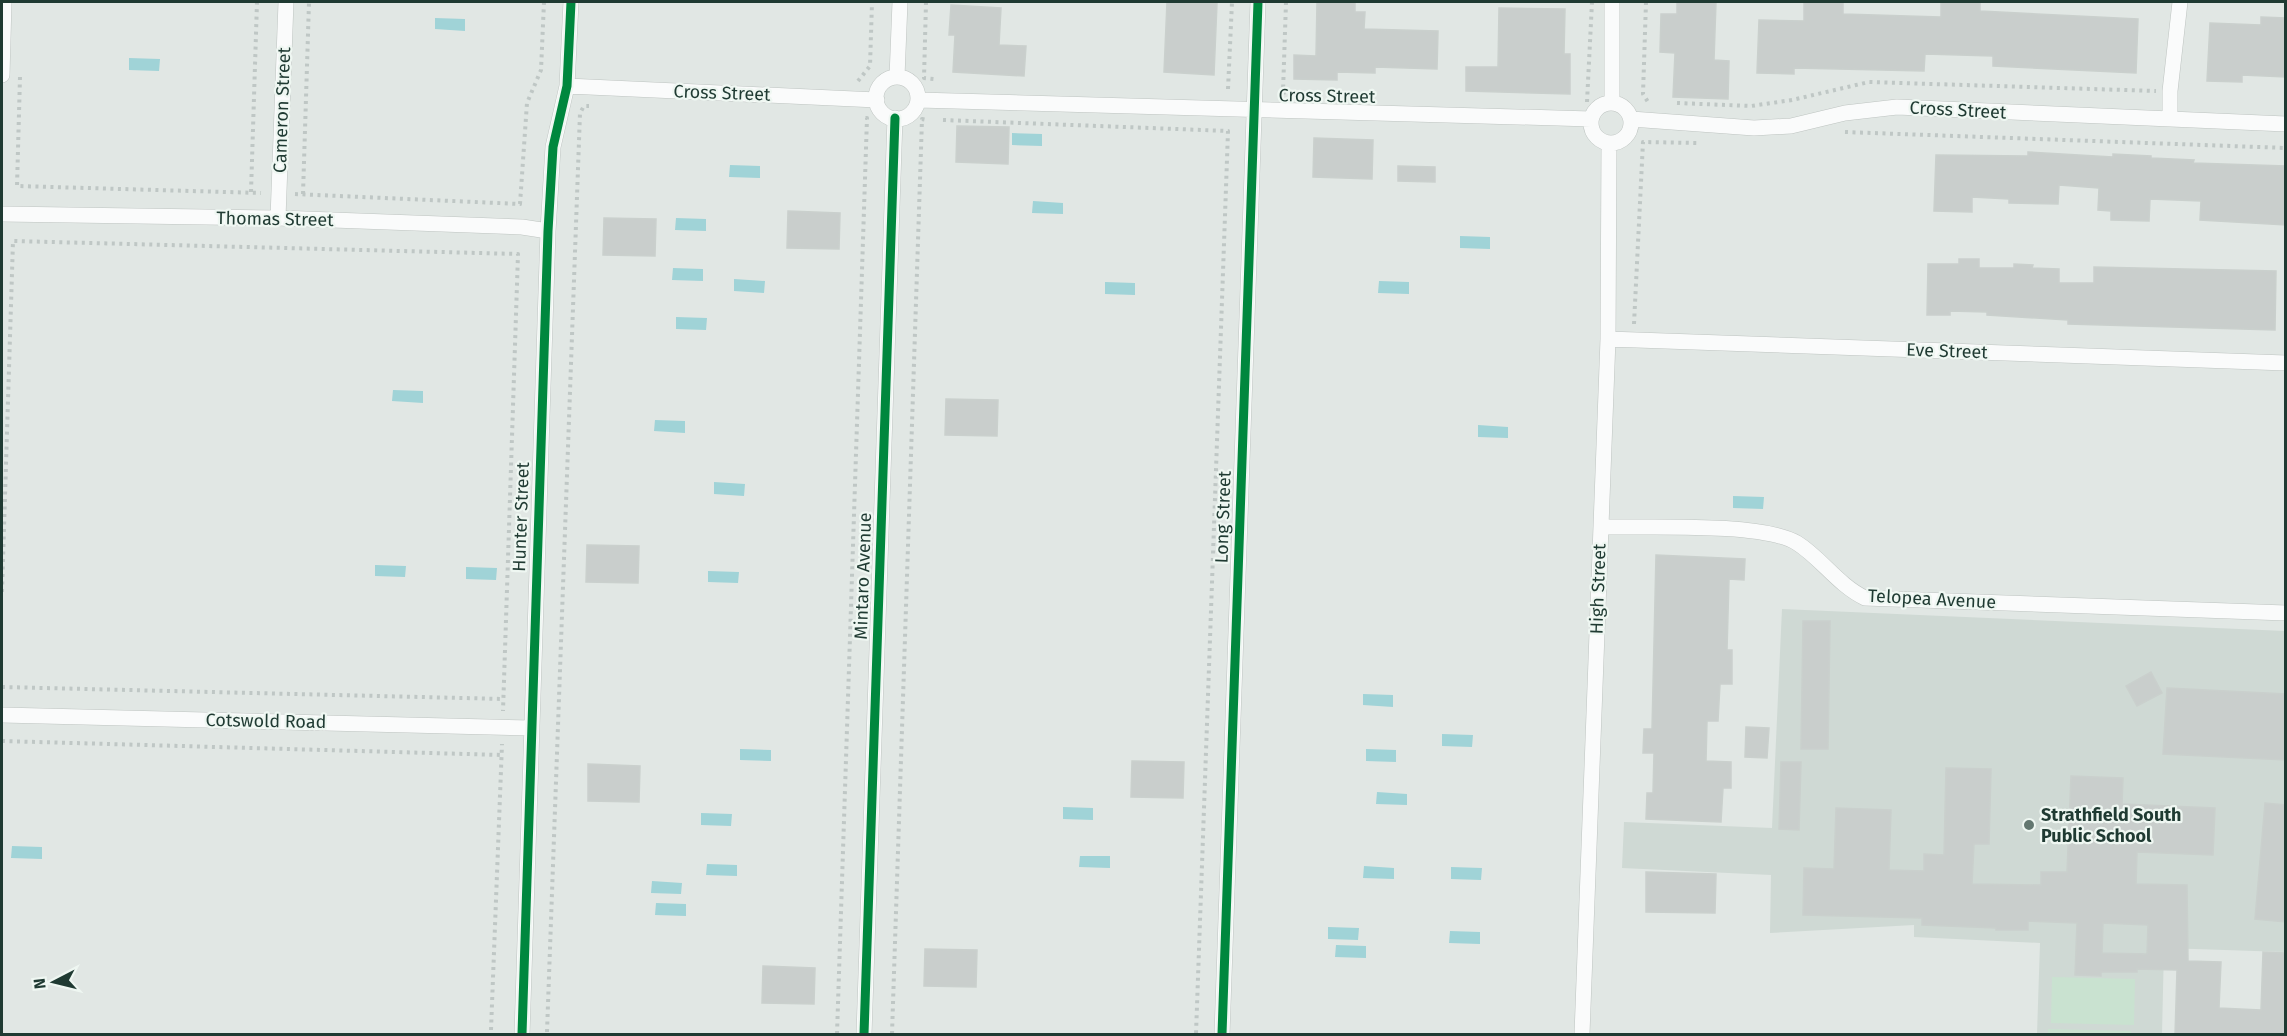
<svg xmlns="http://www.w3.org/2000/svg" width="2287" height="1036" font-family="'Fira Sans',sans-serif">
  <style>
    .built { fill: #cfd9d4 }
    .green { fill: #c9e2d0 }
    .water { fill: #a0d3d7 }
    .building { fill: #c9cecc; stroke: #cad0cd; stroke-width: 1.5; fill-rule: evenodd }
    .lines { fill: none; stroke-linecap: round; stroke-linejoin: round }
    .street-casing { stroke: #bec4c1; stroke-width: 16 }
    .path { stroke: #bfc7c5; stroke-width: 4; stroke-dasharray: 3 4.5; stroke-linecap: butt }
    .street { stroke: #fafbfb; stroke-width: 15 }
    .cycleway-casing { stroke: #eff7f2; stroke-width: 13 }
    .cycleway { stroke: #00873e; stroke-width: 9 }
    .poi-dot { fill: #637770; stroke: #eff7f2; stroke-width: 2 }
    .labels { text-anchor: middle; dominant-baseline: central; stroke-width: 4.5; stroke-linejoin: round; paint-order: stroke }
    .street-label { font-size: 18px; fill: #1f3a32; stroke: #eff7f2 }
    .poi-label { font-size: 18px; font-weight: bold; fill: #1f3a32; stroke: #eff7f2; text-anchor: start }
  </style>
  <rect width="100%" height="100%" fill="#e1e7e4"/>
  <path class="built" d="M1782,609L2285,631V952L2164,948L2162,1034H2037L2040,943L1914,937V925L1770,933L1771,875L1622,868L1624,822L1772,828Z"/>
  <path class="green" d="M2052,977L2135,979L2134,1025L2051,1023Z
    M2048,1029L2131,1031V1034H2048Z"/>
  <path class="water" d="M435,18L465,19V31L435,29Z
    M129,58L160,59L159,71L129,70Z
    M1012,133L1042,134V146L1012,145Z
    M730,165L760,166V178L729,177Z
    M1033,201L1063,203V214L1032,213Z
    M676,218L706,219V231L675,230Z
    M1460,236L1490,237V249L1460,248Z
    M673,268L703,269V281L672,280Z
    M734,279L765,281L764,293L734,291Z
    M1379,281L1409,282V294L1378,293Z
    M1105,282L1135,283V295L1105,294Z
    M676,317L707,318L706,330L676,329Z
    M393,390L423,391V403L392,401Z
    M655,420L685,421V433L654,431Z
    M1478,425L1508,427V438L1478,437Z
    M714,482L745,484L744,496L714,494Z
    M1733,496L1764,497L1763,509L1733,508Z
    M375,565L406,566L405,577L375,576Z
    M466,567L497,568L496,580L466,579Z
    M708,571L739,572L738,583L708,582Z
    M1363,694L1393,695V707L1363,705Z
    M1442,734L1473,735L1472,747L1442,746Z
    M740,749L771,750V761L740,760Z
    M1366,749L1396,750V762L1366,761Z
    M1377,792L1407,794V805L1376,804Z
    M1063,807L1093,808V820L1063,819Z
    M701,813L732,814L731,826L701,825Z
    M12,846L42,847V859L11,858Z
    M1080,856H1110V868L1079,867Z
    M707,864L737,865V876L706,875Z
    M1364,866L1394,868V879L1363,878Z
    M1451,867L1482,868L1481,880L1451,879Z
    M652,881L682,883L681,894L651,893Z
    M656,903L686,904V916L655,915Z
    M1328,927L1359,928L1358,940L1328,939Z
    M1450,931L1480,932V944L1449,943Z
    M1336,945L1366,946V958L1335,957Z"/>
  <path class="building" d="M1167,2L1217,3L1214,75L1164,72Z
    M1317,2H1355V12H1365L1364,29L1438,31L1437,69L1375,67V73L1337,72V80L1294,79V55L1316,56Z
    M1677,2H1716L1714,60L1729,61L1728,99L1673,97L1675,53L1660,52L1661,14H1677Z
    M1804,2H1843V14L1941,17V2H1980V11L2138,19L2136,73L1993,66V56L1925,54L1924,71L1794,68V74L1757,73L1759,20L1804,21Z
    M951,5L1001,8L999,45L1026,46L1024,76L953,72L955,35H949Z
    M1499,8L1565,9L1564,54H1570V94L1466,91V67H1498Z
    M2261,17L2286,18V77L2242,75V82L2207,81L2210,23L2261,25Z
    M957,126L1009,127L1008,164L956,162Z
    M1314,138L1373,140L1372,179L1313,177Z
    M2028,152L2113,157V154L2151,156V158L2194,160L2193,163L2286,166V225L2200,220L2201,201L2150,199L2149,221L2111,220V211L2098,210L2099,188L2059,185L2058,204L2009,203V199L1972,197V212L1934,211L1936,155L2028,156Z
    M1398,166L1435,167V182L1398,181Z
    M788,211L840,213L839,249L787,248Z
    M604,218L656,219L655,256L603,255Z
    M1959,259H1979V268H2014V264L2033,265L2032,268L2059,269V283H2094V267L2276,271L2275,330L2068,324V320L1987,315V312L1950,311V315H1927L1928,264H1959Z
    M946,399L998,400L997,436L945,435Z
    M587,545L639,546L638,583L586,582Z
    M1656,555L1745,559L1744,580L1729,579L1727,650H1732V684H1720L1718,721H1707L1706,761L1731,762V788H1723L1721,822L1646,819L1647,793H1653L1654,753H1643L1644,729H1652Z
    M1803,621H1830L1828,749H1801Z
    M2151,672L2162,693L2137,706L2126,686Z
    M2167,688L2286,694V760L2163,754Z
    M1746,727L1769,728L1767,758L1745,757Z
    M1132,761L1184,762L1183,798L1131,797Z
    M1781,762H1801L1799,830L1779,829Z
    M588,764L640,766L639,802L588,801Z
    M1946,768L1991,769L1989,844H1974L1972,884L2041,885V872H2067L2071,776L2123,778L2122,804L2215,808L2213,855L2137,852L2136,884L2187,885L2188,961L2221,962L2219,1008L2261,1010L2263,952L2286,953V1035H2175L2177,970L2137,969V972H2101V976L2075,975L2077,923L2028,921V930H1996V928L1922,925V918L1803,915L1804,868L1834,869L1836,808L1891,810L1889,870L1924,871V854L1944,855ZM2103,923L2148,925L2147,954L2102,953Z
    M2265,803L2286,805V922L2255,919Z
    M1646,872L1716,874L1715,913L1646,912Z
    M925,949L977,950L976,987L924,986Z
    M763,966L815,968L814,1004L762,1003Z"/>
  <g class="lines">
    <g class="street-casing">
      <path id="street" d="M2,75L4,2
        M897,77L900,2
        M876 98a21 21 0 1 1 42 0a21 21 0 1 1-42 0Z
        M567,86L877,100
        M918,100L1591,119
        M1612,102V2
        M1591 123a20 20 0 1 1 40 0a20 20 0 1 1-40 0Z
        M1631,119L1754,128L1791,126L1845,113L1897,107L2286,124
        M2170,119V91L2180,2
        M2,214L278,218L522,227L548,231
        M278,218L286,2
        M1608,339L2286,363
        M1601,527C1645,528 1763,522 1797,543C1821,558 1838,585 1865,598L2286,613
        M2,715L530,728
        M522,1034L548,231L553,147L567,86L571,2
        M864,1034L895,118
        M1222,1034L1258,2
        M1582,1034L1608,339L1609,143"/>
    </g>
    <path class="path" d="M926,2L924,78L934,79
      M1286,2L1283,92L1287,93
      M1646,2L1643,94L1648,102
      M20,77L17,186L261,193
      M858,81L870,66L872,2
      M1228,89L1232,2
      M1587,102L1592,2
      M1677,103L1751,106L1792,100L1869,82L2156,91
      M943,120L1228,131L1196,1034
      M1845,132L2286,148
      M251,192L257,2
      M295,194L520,204L527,103L541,70L544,2
      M303,194L309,2
      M1634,324L1643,142L1698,143
      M2,592L13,241L518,254L503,711
      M2,687L504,699
      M2,741L502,755
      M491,1030L502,744
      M547,1032L580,113L584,106H589
      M837,1034L867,118H863
      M892,1034L922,119L927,120"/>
    <use href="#street" class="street"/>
    <g class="cycleway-casing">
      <path id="cycleway" d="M522,1034L548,231L553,147L567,86L571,2
        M864,1034L895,118
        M1222,1034L1258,2"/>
    </g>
    <use href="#cycleway" class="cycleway"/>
  </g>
  <circle class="poi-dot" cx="2029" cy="825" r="6"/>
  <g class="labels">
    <g class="street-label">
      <text transform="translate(722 93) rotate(2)">Cross Street</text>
      <text transform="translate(1327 96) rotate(1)">Cross Street</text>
      <text transform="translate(282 110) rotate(-88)">Cameron Street</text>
      <text transform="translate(1958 110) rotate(3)">Cross Street</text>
      <text transform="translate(275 219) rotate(1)">Thomas Street</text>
      <text transform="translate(1947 351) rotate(2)">Eve Street</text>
      <text transform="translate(521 517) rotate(-88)">Hunter Street</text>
      <text transform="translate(1223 517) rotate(-88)">Long Street</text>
      <text transform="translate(863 576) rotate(-88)">Mintaro Avenue</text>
      <text transform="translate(1598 589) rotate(-88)">High Street</text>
      <text transform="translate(1932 599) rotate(3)">Telopea Avenue</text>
      <text transform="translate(266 721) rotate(1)">Cotswold Road</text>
    </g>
    <g class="poi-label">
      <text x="2041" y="815">Strathfield South<tspan x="2041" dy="21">Public School</tspan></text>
    </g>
  </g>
  <rect width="2287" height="1036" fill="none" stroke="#1f3a32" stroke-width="6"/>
  <g transform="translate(54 982) rotate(263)" stroke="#eff7f2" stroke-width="4.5" paint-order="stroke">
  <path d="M0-4.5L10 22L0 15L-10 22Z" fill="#1f3a32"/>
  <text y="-9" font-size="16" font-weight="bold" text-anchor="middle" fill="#1f3a32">N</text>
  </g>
</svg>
